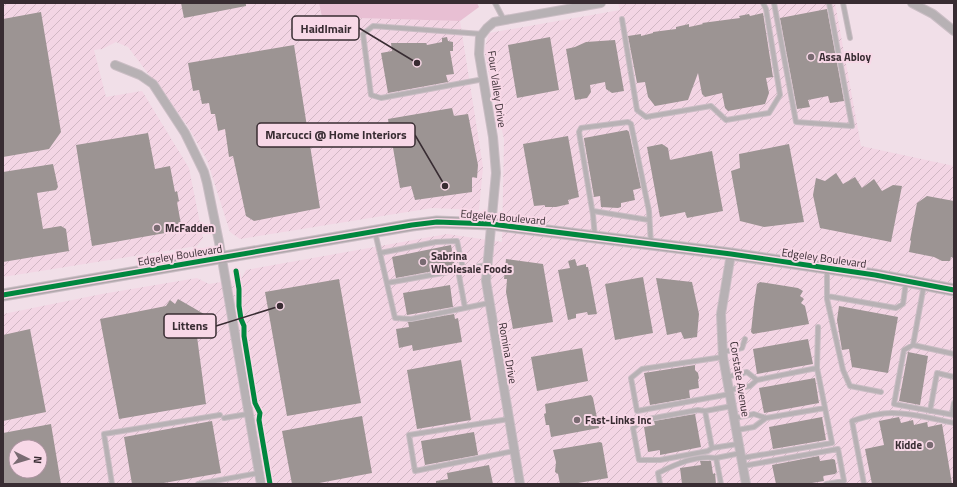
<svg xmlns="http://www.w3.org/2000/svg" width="957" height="487" font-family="'Titillium Web',sans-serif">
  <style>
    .industrial { fill: url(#industrial-furrows); fill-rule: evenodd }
    .grass { fill: #e8bfd3 }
    .building { fill: #9c9493; fill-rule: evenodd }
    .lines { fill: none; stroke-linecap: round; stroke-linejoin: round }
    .lane-casing { stroke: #cabdc4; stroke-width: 6 }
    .street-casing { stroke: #cabdc4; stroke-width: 10 }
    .secondary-casing { stroke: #cabdc4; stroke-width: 13 }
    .lane { stroke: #b7b1b4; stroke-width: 4 }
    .street { stroke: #b7b1b4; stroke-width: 8 }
    .secondary { stroke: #afa7ab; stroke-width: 11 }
    .cycleway-casing { stroke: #f8d8e7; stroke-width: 8 }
    .cycleway { stroke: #00873e; stroke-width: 5 }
    .poi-dot { fill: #796b72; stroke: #f8d8e7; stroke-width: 1.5 }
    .labels { text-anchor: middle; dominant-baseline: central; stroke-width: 4; stroke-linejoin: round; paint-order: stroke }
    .poi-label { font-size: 11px; font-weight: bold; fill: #382c32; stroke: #f8d8e7; text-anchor: start }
    .street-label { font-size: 11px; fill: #382c32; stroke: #f8d8e7 }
    .leader { fill: none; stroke: #382c32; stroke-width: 1.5 }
    .callout-dot { fill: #382c32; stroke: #f8d8e7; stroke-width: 1.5 }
    .callout { fill: #f8d8e7; stroke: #382c32; stroke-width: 1.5 }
    .callout-label { font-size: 12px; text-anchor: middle; font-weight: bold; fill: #382c32 }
  </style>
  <defs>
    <pattern id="industrial-furrows" width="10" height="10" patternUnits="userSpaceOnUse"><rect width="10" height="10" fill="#f3d5e4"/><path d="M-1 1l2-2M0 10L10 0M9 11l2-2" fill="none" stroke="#d1b7c4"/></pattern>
  </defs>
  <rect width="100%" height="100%" fill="#f1dfe8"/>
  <path class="industrial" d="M3,3H319L322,17L460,21L483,167L479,210L432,208L240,239L230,232L207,160L187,125L128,47L116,42L102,49L94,50L106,97L142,91L189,168L203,238L197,246L3,277Z
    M618,3H835L861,146L954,166V484H3V314L102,294L197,278L209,284L241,279L246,270L447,234L502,242L504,139L484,51L489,33L620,10ZM16,447H40V471H16Z"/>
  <path class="grass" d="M319,3H477L479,7L460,21L322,17Z"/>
  <path class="building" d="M181,3H246V6L184,18Z
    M827,9L844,101L830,103L828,96L808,100L810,107L797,109L780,18Z
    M41,12L61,132L49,149L3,157V19Z
    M763,13L773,77L766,78L769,93L765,104L728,111L725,108L722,93L705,97L702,94L698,73L688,100L655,106L648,97L645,82L637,83L628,36L641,34V36L653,33V32L676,29V27L689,24V27L703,24L702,23L740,18L739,16L749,14L750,16Z
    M447,37L448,41L453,42V51H450L454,74L446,75L448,82L388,93L381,53L392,51L391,43H426L427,45L442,42V38Z
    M550,37L559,90L517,98L508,45Z
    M615,40L624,91L612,93L606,89L605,82L590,85L591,92L587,98L575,100L566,49L575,47L586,42Z
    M294,45L320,208L254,221L246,216L233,156L229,157L225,129L218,131L215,114H211L209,103L202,104L199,90L193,91L188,63Z
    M452,108L454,116L468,114L478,165L477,178L472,177V192L415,200L411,186L400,188L388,119Z
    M627,130L629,132L641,188L633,190L635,200L621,203V207L618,208L601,207L600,196L594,197L584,139V138Z
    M148,133L155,169L170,166L175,192L177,191L179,201L177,202L182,230L92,246L76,145Z
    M568,136L579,197L568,200L569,204L556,207H545V205L534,206L523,144Z
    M662,144L668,148L670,160L712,151L723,211L687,218L685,212L660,217L647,147Z
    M789,144L804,222L764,227L740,221L731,171L740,168L739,154Z
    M53,164L58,187L56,190L37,193L43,229L61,226L66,229L69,251L3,262V172Z
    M836,173L843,184L855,177L862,188L874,179L882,191L893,185L902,186L891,242L820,228L813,195L816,178L825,181Z
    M927,196L954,201V258L951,257L950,261H942L934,257L909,252L911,241L910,240L917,203Z
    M451,245L455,267L396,278L392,257Z
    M506,259L543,264L553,322L513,329L506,292L507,279H504Z
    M575,259L577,266L586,264V267H588L597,314L588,315L587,312L576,314V318L568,320L558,270L570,268L568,261Z
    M643,277L653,333L615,340L605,284Z
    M656,278L692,282L699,314L697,337L684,339L681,332L667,335Z
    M339,279L361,403L287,416L265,292Z
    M760,282L798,288L803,291L800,296L804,299L801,303L805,306L809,324L753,334L751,332L754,304L757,284Z
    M450,285L453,307L407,315L403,293Z
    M178,299L204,314L196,329L206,404L119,419L100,319L166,306L170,300L175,304Z
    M839,306L898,317L888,373L852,367L849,349L842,350L837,320Z
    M454,314L455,319L458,318L462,342L413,351L412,345L399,348L396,329L409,327L408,322Z
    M30,329L46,412L3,421V335Z
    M808,339L813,364L757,374L753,349Z
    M582,348L588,381L537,391L531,357Z
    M908,352L928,356L920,405L899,401Z
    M461,360L471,420L417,429L407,370Z
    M695,365V370L698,373L699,378L698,380L699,388L689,390L690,398L650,405L644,373Z
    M815,378L819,403L764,413L759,388Z
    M591,395L593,398L599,428L551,437L549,425H546L544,414L546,413L545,404Z
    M695,414L701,447L660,455V450L648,452L644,427L655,425L654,421Z
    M362,416L372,473L314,484H292L282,431Z
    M822,417L826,440L773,449L769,427Z
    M899,417L901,423L913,420L914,425L927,422L928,427L942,424L952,484H872L865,449L884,445L879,421Z
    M212,421L221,473L158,484H132L124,437Z
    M51,424L61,484H3V433ZM16,447H40V471H16Z
    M474,432L478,455L425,465L421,441Z
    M600,442L602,443L608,478L572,484H560L558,474L555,472L556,462L553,450Z
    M819,456L820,461L833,459L835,460L837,472L835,474L823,476L824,481L806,484H776L772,465Z
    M700,461H711L713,474L715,473L716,484H682L680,468L701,465Z
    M489,465L493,484H436V481L448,479L447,473Z"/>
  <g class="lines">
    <g class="lane-casing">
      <path id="lane" d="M495,3L504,20
        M774,3L796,122L852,126L829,3
        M843,3L850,38
        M622,19L637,110L646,117L711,106L726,120L769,113L780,95L766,9L763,3
        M482,34L373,26L363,34L371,95L381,98L484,79
        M593,211L649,220
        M375,232L395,318L411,319L465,308
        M595,237L593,215L579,132L581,128L628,122L631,124L649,211L651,244
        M380,253L436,242L457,241L463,269
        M827,269V299L843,370L850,386L881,392
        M458,270L465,308L489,303
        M387,283L487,265
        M924,285L913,345L904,350L894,404L954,415
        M827,296L896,308L903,304L906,282
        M913,345L954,354
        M723,352L742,348L745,339
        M723,357L642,369L631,378L637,411L730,394
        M817,368L818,327
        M727,377L747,372L757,380
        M730,390L750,386L757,380L817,368L825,408
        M732,406L705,411L712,448L738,444
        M705,411L698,410L643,420L633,428L639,460H660L708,451L712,448
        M930,411L937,373L954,377
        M952,414L954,403
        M224,418L248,414
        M735,418L754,414L766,418
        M509,419L409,435L415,471L514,451
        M737,430L754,427L766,418L825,408L832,443L742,458
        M743,466L838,449L844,481L826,484
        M112,484L104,434L220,415
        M198,484L259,473
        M660,484L658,473C676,464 696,455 716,458
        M721,484L716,458L741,453
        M864,484L852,421C864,417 879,413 892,413C912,413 934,419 954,423"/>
    </g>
    <g class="street-casing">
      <path id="street" d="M912,3L933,14L954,31
        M115,65L140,75L153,84L185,133L204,172L207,183L219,242L261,484
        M731,254L721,314L723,357L746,484
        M520,484L486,281L496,173L493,137L479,54L480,37L487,28L494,22L601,3"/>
    </g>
    <g class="secondary-casing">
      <path id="secondary" d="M3,295L412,225L437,222L491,224L731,254L875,275L954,290"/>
    </g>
    <use href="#lane" class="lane"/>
    <use href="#street" class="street"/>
    <use href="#secondary" class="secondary"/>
    <g class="cycleway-casing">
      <path id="cycleway" d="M236,271L239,289V306L241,319L244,326V336L255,403L260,413L259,420L270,484
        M3,295L412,225L437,222L491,224L731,254L875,275L954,290"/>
    </g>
    <use href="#cycleway" class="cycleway"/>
  </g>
  <g class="poi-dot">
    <circle cx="811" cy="57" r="4"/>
    <circle cx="157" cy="228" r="4"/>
    <circle cx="423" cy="262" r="4"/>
    <circle cx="577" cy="420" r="4"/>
    <circle cx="930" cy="445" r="4"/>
  </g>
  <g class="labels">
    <g class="poi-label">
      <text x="819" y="57">Assa Abloy</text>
      <text x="165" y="228">McFadden</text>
      <text x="431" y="256">Sabrina<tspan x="431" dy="13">Wholesale Foods</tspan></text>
      <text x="585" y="420">Fast-Links Inc</text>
      <text x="922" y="445" text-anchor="end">Kidde</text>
    </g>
    <g class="street-label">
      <text transform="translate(497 89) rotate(82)">Four Valley Drive</text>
      <text transform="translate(503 217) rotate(5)">Edgeley Boulevard</text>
      <text transform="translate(180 255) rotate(-9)">Edgeley Boulevard</text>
      <text transform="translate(824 258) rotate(8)">Edgeley Boulevard</text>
      <text transform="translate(508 353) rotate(80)">Romina Drive</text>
      <text transform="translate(740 379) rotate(81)">Corstate Avenue</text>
    </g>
  </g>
  <path class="leader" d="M417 63L359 28M445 186L415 135M280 306L216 326"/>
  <g class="callout-dot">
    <circle cx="417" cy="63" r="4"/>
    <circle cx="445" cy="186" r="4"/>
    <circle cx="280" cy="306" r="4"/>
  </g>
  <g class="callout">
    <rect x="292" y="16" width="67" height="24" rx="4"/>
    <rect x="257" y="123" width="158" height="24" rx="4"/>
    <rect x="164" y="314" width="52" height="24" rx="4"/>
  </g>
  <g class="callout-label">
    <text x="326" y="33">Haidlmair</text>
    <text x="336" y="139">Marcucci @ Home Interiors</text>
    <text x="190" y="330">Littens</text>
  </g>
  <rect width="957" height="487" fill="none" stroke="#382c32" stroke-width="8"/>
  <g transform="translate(28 459) rotate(95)"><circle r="19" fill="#f8d8e7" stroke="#ab939f"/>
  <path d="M0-3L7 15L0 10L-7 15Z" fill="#796b72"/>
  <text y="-6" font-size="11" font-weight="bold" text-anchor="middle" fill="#382c32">N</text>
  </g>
</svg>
